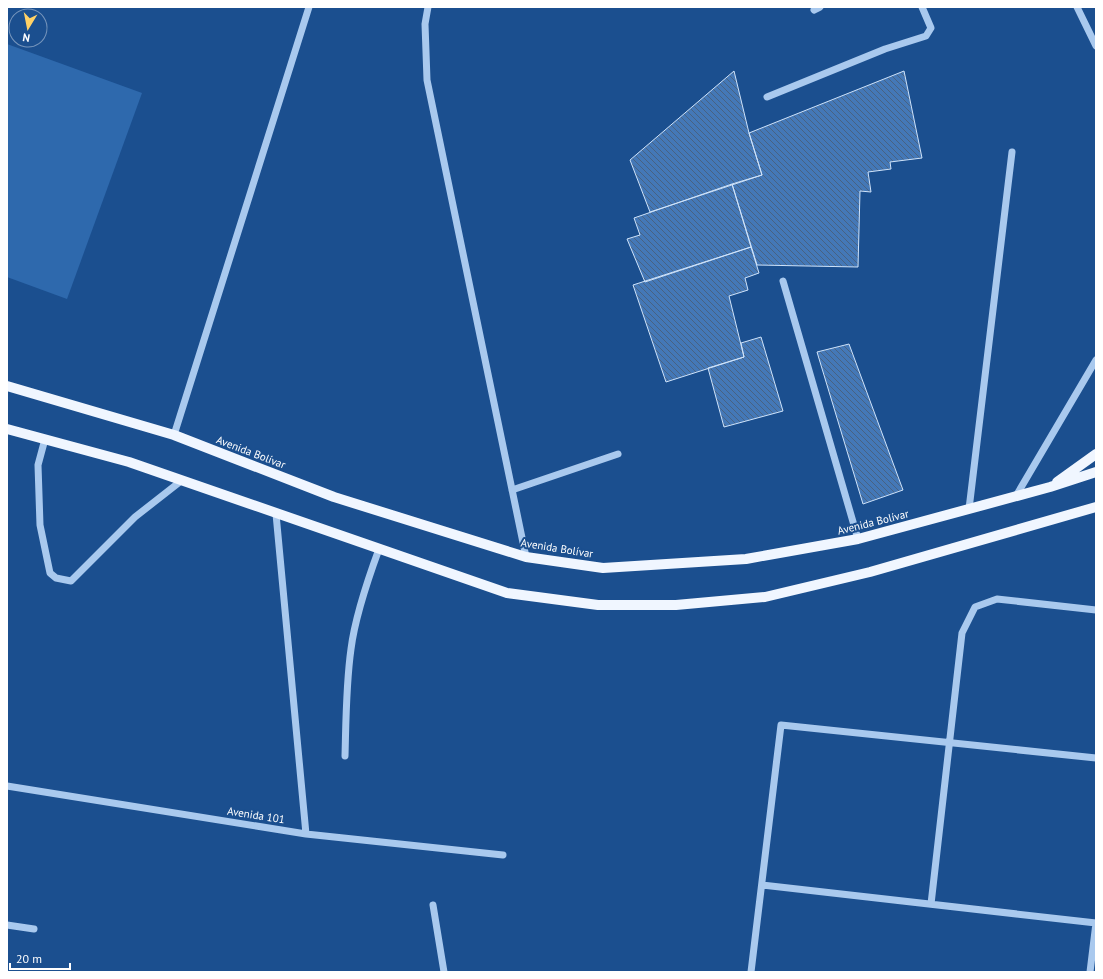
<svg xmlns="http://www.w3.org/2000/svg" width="1103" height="979" font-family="'PT Sans',sans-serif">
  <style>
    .garden { fill: #2e69ad }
    .building { fill: url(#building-back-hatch); stroke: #cfe3fa }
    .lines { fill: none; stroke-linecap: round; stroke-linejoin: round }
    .minor { stroke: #a9c9ee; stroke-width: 7 }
    .major { stroke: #f0f6ff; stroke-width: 10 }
    .labels { text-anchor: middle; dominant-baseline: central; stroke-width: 4; stroke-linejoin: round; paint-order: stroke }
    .street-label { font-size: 11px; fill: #fff; stroke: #1b4f8f }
  </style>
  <defs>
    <pattern id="building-back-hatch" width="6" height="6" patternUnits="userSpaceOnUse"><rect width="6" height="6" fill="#4478b7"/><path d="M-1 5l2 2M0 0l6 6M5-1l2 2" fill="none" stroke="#486282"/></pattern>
  </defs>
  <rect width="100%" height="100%" fill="#1b4f8f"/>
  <path class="garden" d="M7,44L142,93L67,299L7,277Z"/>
  <path class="building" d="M734,71L749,133L762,175L650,212L630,160Z
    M904,71L922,158L890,162L891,169L868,172L871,192L860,191L858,267L757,265L732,184L762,175L749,133Z
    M732,184L751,247L645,282L627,239L640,235L634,218Z
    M751,247L759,273L745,278L748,290L729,296L744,357L666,382L633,285Z
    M761,337L783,411L724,427L708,368L744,357L741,343Z
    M849,344L903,490L863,504L817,352Z"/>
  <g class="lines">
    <path class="minor" d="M428,7L425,24L427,80L526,557
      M1077,7L1096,46
      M814,10L820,7
      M767,97L885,49L926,36L931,28L922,7
      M783,281L858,539
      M174,435L309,7
      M45,439L38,465L40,525L50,573L56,578L71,581L135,517L181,481
      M512,490L618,454
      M1016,496L1096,360
      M969,509L1012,152
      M276,514L306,834
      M345,756C346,720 346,684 351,649C355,617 368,579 379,549
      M7,786L306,834L503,855
      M762,885L1096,923
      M931,904L962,633L975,607L997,599L1096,610
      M433,905L444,972
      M7,925L34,929
      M751,972L781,725L1096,758
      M1090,972L1096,923"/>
    <path class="major" d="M7,386L174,435L334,497L526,557L603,568L746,559L858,539L1050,487L1096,472
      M7,429L129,462L507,593L598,605H676L765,597L870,572L1096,507
      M1057,482L1096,454"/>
  </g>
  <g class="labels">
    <g class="street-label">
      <text transform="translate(251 452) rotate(21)">Avenida Bolívar</text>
      <text transform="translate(873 522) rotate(-14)">Avenida Bolívar</text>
      <text transform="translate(557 548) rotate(9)">Avenida Bolívar</text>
      <text transform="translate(256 815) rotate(9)">Avenida 101</text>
    </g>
  </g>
  <rect width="1103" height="979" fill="none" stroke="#ffffff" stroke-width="16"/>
  <g transform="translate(28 28) rotate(190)"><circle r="19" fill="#1b4f8f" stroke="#7695bc"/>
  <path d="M0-3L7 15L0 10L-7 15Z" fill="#ffd166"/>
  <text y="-6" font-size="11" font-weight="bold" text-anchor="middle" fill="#ffffff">N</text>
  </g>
  <path d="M10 963v6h60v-6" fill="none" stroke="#ffffff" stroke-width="2"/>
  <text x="16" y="963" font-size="12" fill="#ffffff" stroke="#1b4f8f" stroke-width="3" paint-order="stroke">20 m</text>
</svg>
